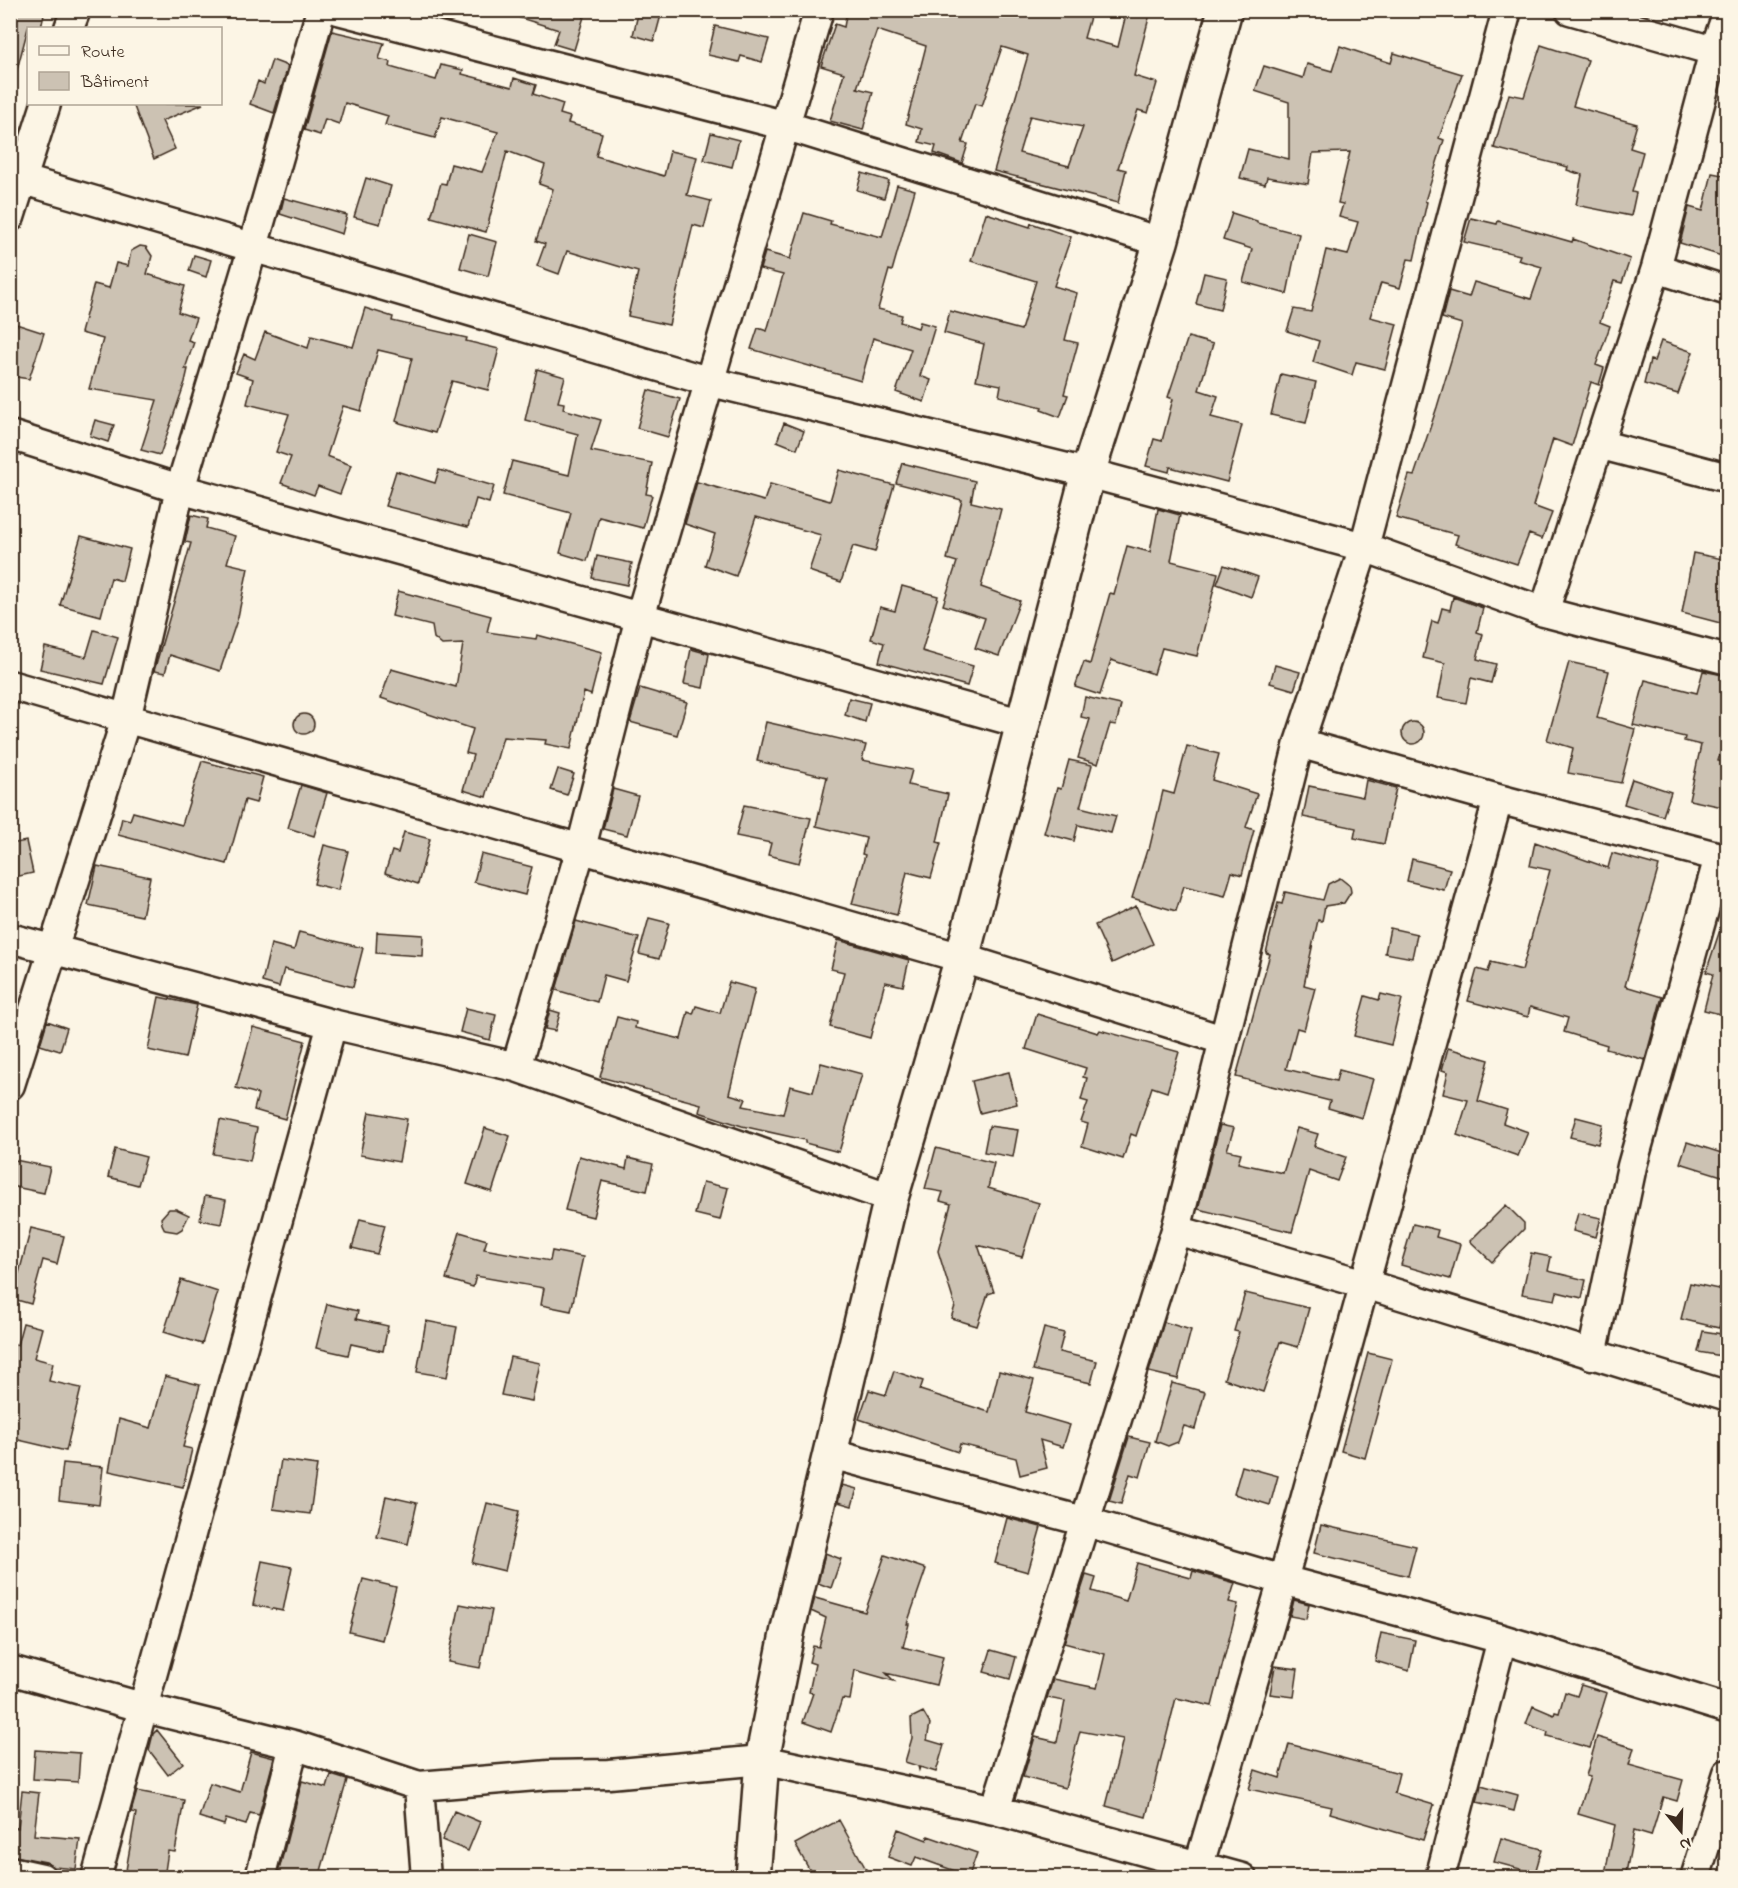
<svg xmlns="http://www.w3.org/2000/svg" width="1738" height="1888" font-family="'Indie Flower',sans-serif">
  <style>
    .building { fill: #ccc2b3; stroke: #3b2a1e; stroke-width: 1.5; fill-rule: evenodd }
    .lines { fill: none; stroke-linecap: round; stroke-linejoin: round }
    .minor-casing { stroke: #3b2a1e; stroke-width: 33 }
    .major-casing { stroke: #3b2a1e; stroke-width: 38 }
    .minor { stroke: #fcf5e5; stroke-width: 28 }
    .major { stroke: #fcf5e5; stroke-width: 33 }
  </style>
  <rect width="100%" height="100%" fill="#fcf5e5"/>
  <filter id="ink" filterUnits="userSpaceOnUse"><feTurbulence type="fractalNoise" baseFrequency=".0167" numOctaves="2"/><feDisplacementMap in="SourceGraphic" scale="12" xChannelSelector="R" yChannelSelector="G"/><feConvolveMatrix kernelMatrix="1 2 1 2 8 2 1 2 1" color-interpolation-filters="sRGB"/></filter>
  <g filter="url(#ink)">
    <path class="building" d="M10,10H45L41,28H28L14,81L10,80Z
      M511,10H586L574,50L554,44L559,30L511,15Z
      M639,10L661,15L654,41L633,35Z
      M847,10H1092L1084,38L1118,47L1127,10H1151L1134,76L1157,83L1148,113L1138,110L1118,168L1126,170L1118,203L994,171L1028,55L1002,47L982,106L975,104L962,143L968,144L962,163L934,153L936,146L919,142L922,129L906,124L926,46L877,30L857,88L873,92L863,130L830,121L844,73L821,66L835,24L844,27ZM1030,116L1083,127L1069,166L1019,153Z
      M715,26L769,39L762,62L741,56L739,62L708,55Z
      M332,31L384,43L379,59L391,62L390,67L436,80L441,65L463,70L462,74L512,87L514,78L536,85L533,94L563,104L560,114L570,117L568,123L602,133L596,156L664,176L670,151L697,157L687,195L711,201L704,228L693,225L669,325L628,316L638,272L567,251L559,274L537,266L545,244L536,241L553,189L539,184L545,165L507,151L486,232L431,217L441,183L446,184L451,164L482,172L498,132L442,117L435,138L385,125L388,116L345,103L339,124L325,119L320,135L304,130Z
      M1541,45L1588,60L1573,106L1637,124L1630,148L1643,152L1632,192L1636,193L1631,216L1576,205L1582,175L1567,170L1568,167L1494,148L1509,94L1524,97Z
      M1340,46L1391,63L1394,53L1462,74L1439,138L1444,140L1425,201L1427,202L1414,260L1408,259L1400,288L1381,283L1370,317L1397,324L1385,369L1356,362L1352,375L1313,362L1319,341L1287,331L1294,309L1311,312L1326,250L1348,255L1358,222L1339,217L1343,204L1338,203L1350,152L1313,153L1308,184L1267,177L1265,184L1240,178L1248,149L1289,159V102L1255,91L1264,66L1303,78L1307,64L1332,71Z
      M272,60L288,66L274,113L250,104L258,81L264,84Z
      M133,104H203L162,121L175,149L154,159Z
      M711,133L739,140L732,167L704,160Z
      M862,173L889,181L884,198L857,190Z
      M1712,173L1728,176V258L1680,243L1689,207L1703,211Z
      M366,178L391,186L380,224L354,217Z
      M897,185L915,190L892,271L889,270L878,309L902,315L900,322L918,328L920,322L935,326L920,376L931,380L924,402L896,392L911,349L873,338L861,381L751,349L758,328L767,331L783,275L760,269L765,252L790,259L804,213L831,221L830,224L882,237Z
      M284,198L347,215L342,234L280,214Z
      M986,213L1030,227L1031,223L1071,237L1054,286L1077,293L1065,340L1078,343L1064,394L1068,395L1060,417L1041,410L1042,407L999,396L1001,385L976,380L984,344L944,333L950,311L1021,330L1036,281L971,261Z
      M1232,213L1257,221V223L1299,234L1287,294L1243,282L1252,249L1223,240Z
      M1471,218L1497,224L1498,221L1572,242L1573,239L1630,259L1622,283L1614,281L1600,322L1610,326L1596,365L1604,368L1599,385L1591,382L1572,446L1553,439L1533,506L1552,513L1542,539L1529,534L1517,564L1455,544L1458,535L1396,518L1409,475L1414,476L1437,407L1462,324L1442,318L1449,291L1469,297L1474,282L1531,299L1542,267L1518,260L1520,255L1464,242Z
      M469,234L497,242L488,276L460,268Z
      M140,246L146,247L152,256L147,274L185,286L178,312L196,318L188,340L194,342L185,369H188L185,382L160,455L141,450L157,400L89,389L103,339L81,333L94,284L109,288L116,263L128,266L131,251Z
      M194,255L211,260L206,277L189,271Z
      M1204,273L1227,278L1220,310L1196,304Z
      M365,308L393,317L392,321L467,338L466,341L499,349L488,390L452,381L435,433L400,423L396,421L412,358L378,350L361,411L343,406L327,456L351,465L340,494L318,486L314,495L281,483L291,457L276,452L289,414L247,404L253,379L236,373L244,354L255,359L265,332L308,348L311,336L353,347Z
      M10,322L44,333L29,379L10,376Z
      M1188,337L1213,344L1199,390L1218,396L1211,417L1242,425L1227,482L1170,467L1169,472L1146,466L1154,439L1162,441L1173,399L1168,397Z
      M1661,341L1693,352L1678,394L1644,384L1650,360L1654,361Z
      M537,369L565,377L558,402L564,403L563,409L601,420L591,451L652,463L646,494L652,495L643,528L599,517L587,561L560,553L571,513L503,495L512,461L569,475L578,434L525,420Z
      M1281,374L1316,382L1306,423L1271,415Z
      M648,390L680,399L668,437L637,428Z
      M95,420L114,425L108,442L90,436Z
      M784,423L804,431L797,449L777,441Z
      M902,463L975,481L971,502L1001,509L981,587L1020,601L999,656L975,648L985,618L943,605L957,562L947,559L962,500L896,483Z
      M439,470L494,486L489,503L476,499L468,527L385,506L396,471L435,483Z
      M839,470L894,485L875,552L853,546L841,582L809,571L821,535L756,517L736,576L705,565L715,534L685,524L697,482L764,501L770,484L830,501Z
      M1158,509L1180,515L1171,561L1218,573L1197,656L1162,648L1154,674L1111,660L1100,695L1075,687L1084,662L1090,664L1110,593L1114,594L1127,546L1150,552Z
      M191,515L208,519L206,528L235,536L227,563L248,568L238,617L220,671L170,655L165,673L154,671L191,543L185,542Z
      M81,536L130,549L122,581L111,578L101,616L60,605Z
      M1693,553L1728,560V625L1682,613Z
      M597,556L632,563L627,585L592,578Z
      M1224,565L1258,577L1251,597L1217,584Z
      M902,586L938,596L922,651L973,666L967,686L879,662L884,643L871,639L880,607L895,611Z
      M398,591L491,616L487,632L536,639L537,635L602,652L591,695L584,692L571,749L545,744L546,740L503,737L486,797L463,790L473,755L466,753L473,729L381,698L391,669L456,687L463,644L442,645L434,638L432,626L392,616Z
      M1453,597L1483,608L1477,632L1483,634L1477,659L1496,664L1491,683L1471,678L1466,703L1438,698L1445,663L1423,658L1432,621L1438,623L1442,608L1450,610Z
      M94,630L118,637L104,684L40,669L45,647L86,657Z
      M691,649L709,654L703,688L684,684Z
      M1569,662L1609,671L1597,718L1635,729L1621,783L1568,773L1573,748L1547,740Z
      M1275,665L1300,672L1294,690L1270,683Z
      M1703,671L1728,676V728L1718,761L1728,763V808L1689,800L1701,745L1684,741L1685,737L1633,725L1645,680L1697,693Z
      M640,688L687,702L677,735L630,722Z
      M1085,697L1121,705L1116,725L1110,724L1098,764L1078,758L1090,719L1081,717Z
      M849,698L870,703L865,722L845,715Z
      M294 724a10 10 0 1 1 20 0a10 10 0 1 1-20 0Z
      M766,722L866,745L862,760L912,770L908,785L948,794L937,842L941,843L931,878L907,872L897,915L852,904L865,855L862,854L866,838L816,826L827,777L757,761Z
      M1402 733a11 11 0 1 1 22 0a11 11 0 1 1-22 0Z
      M1187,746L1219,754L1212,780L1257,794L1246,827L1254,830L1242,875L1232,872L1225,896L1184,886L1176,911L1132,898L1147,850H1149L1163,791L1174,794Z
      M1069,760L1092,765L1080,807L1116,816L1111,833L1078,825L1074,841L1044,833L1057,788L1061,789Z
      M202,761L263,777L256,803L245,800L227,864L118,835L122,818L130,820L133,812L182,825Z
      M558,769L574,774L567,795L551,790Z
      M1632,779L1671,792L1663,816L1624,804Z
      M1366,780L1396,788L1384,844L1354,838L1356,828L1303,817L1309,786L1363,797Z
      M301,785L327,793L314,836L288,828Z
      M613,789L638,796L627,835L603,829Z
      M744,805L811,818L799,863L768,855L771,843L736,836Z
      M404,832L430,839L418,884L385,873L392,851L398,853Z
      M26,841L33,873L10,878V844Z
      M1535,842L1608,868L1612,853L1659,866L1625,986L1662,997L1645,1060L1606,1049L1607,1045L1564,1032L1568,1018L1530,1007L1528,1017L1468,1001L1477,969L1488,972L1491,962L1522,970L1550,870L1530,866Z
      M324,845L348,851L338,890L314,884Z
      M481,854L532,867L525,895L474,882Z
      M1412,859L1450,869L1444,890L1407,881Z
      M97,866L150,877L142,916L88,905Z
      M1340,878L1350,886L1351,892L1344,903L1325,906L1322,921L1318,920L1304,985L1315,988L1304,1030L1297,1028L1286,1069L1336,1081L1339,1070L1373,1079L1362,1118L1328,1108L1330,1101L1236,1077L1270,954L1266,953L1278,903L1282,904L1285,892L1323,900L1328,884Z
      M1136,906L1153,944L1112,963L1095,925Z
      M649,918L669,923L659,959L639,954Z
      M1724,918H1728V1016L1704,1010L1713,974L1706,972Z
      M576,921L639,938L626,981L604,975L597,1002L556,990Z
      M1390,928L1417,934L1412,958L1385,953Z
      M299,932L363,948L353,987L284,969L279,987L262,982L271,944L294,950Z
      M377,932L423,935L422,956L376,953Z
      M838,940L909,960L903,986L885,982L870,1038L830,1027L844,972L831,969Z
      M729,982L755,989L729,1094L746,1099L743,1106L783,1114L790,1086L813,1092L821,1063L862,1074L839,1152L805,1143V1140L742,1126L699,1112L701,1104L600,1077L617,1017L636,1022L635,1028L681,1039L688,1012L693,1014L696,1006L720,1013Z
      M1381,994L1402,999L1391,1045L1354,1036L1365,996L1379,1000Z
      M159,997L197,1005L185,1058L148,1050Z
      M466,1008L496,1015L490,1040L460,1032Z
      M550,1010L560,1013L555,1031L545,1029Z
      M1037,1014L1098,1033L1100,1030L1179,1052L1167,1092L1152,1087L1136,1136L1131,1134L1123,1159L1082,1146L1088,1124L1081,1122L1088,1102L1081,1100L1087,1078L1083,1077L1086,1068L1026,1049Z
      M47,1021L67,1028L60,1051L40,1045Z
      M253,1027L305,1041L285,1119L254,1110L258,1094L236,1088Z
      M1448,1048L1489,1060L1478,1101L1507,1110L1503,1123L1528,1132L1518,1156L1457,1135L1468,1100L1443,1094L1448,1072L1442,1070Z
      M1009,1072L1017,1104L980,1113L972,1081Z
      M369,1112L407,1119L399,1162L360,1155Z
      M1576,1117L1603,1124L1598,1144L1570,1137Z
      M220,1120L257,1128L250,1161L213,1154Z
      M1220,1125L1234,1128L1227,1150L1241,1153L1238,1163L1283,1173L1297,1128L1318,1134L1314,1146L1346,1157L1337,1181L1309,1171L1292,1232L1198,1209Z
      M989,1126L1018,1130L1013,1157L984,1152Z
      M485,1128L510,1136L492,1192L467,1184Z
      M1687,1142L1728,1155V1178L1680,1163Z
      M936,1148L994,1163L988,1188L1039,1203L1022,1257L978,1245L994,1292L988,1294L977,1326L951,1318L955,1306L938,1251L951,1204L940,1201L943,1192L925,1189Z
      M115,1149L146,1157L138,1185L108,1177Z
      M579,1156L626,1169L628,1158L653,1164L647,1191L602,1181L593,1217L565,1210Z
      M10,1159L50,1167L44,1193L10,1186Z
      M703,1182L728,1188L720,1220L695,1214Z
      M205,1196L226,1200L221,1224L200,1220Z
      M1506,1205L1524,1223V1229L1492,1262L1470,1241Z
      M169,1209H176L189,1215L182,1229L177,1232L165,1230L162,1224L161,1218Z
      M1578,1213L1601,1218L1596,1237L1573,1231Z
      M360,1219L385,1225L377,1254L352,1248Z
      M1413,1224L1438,1230L1436,1237L1460,1244L1450,1279L1401,1265Z
      M31,1228L64,1236L57,1264L43,1260L31,1304L10,1298V1271L19,1273Z
      M460,1232L487,1240L484,1249L550,1261L552,1251L583,1257L571,1311L541,1305L544,1288L476,1276L473,1287L446,1279Z
      M1531,1253L1551,1257L1548,1271L1586,1280L1582,1298L1557,1292L1555,1300L1522,1294Z
      M181,1280L218,1292L202,1344L164,1332Z
      M1690,1283L1728,1291L1719,1328L1681,1319Z
      M1245,1293L1309,1308L1298,1347L1280,1342L1263,1392L1224,1379L1239,1332L1234,1331Z
      M327,1304L358,1311L356,1319L388,1326L383,1351L351,1344L348,1355L316,1348Z
      M426,1321L457,1327L447,1377L417,1372Z
      M1164,1322L1191,1330L1178,1379L1149,1372Z
      M23,1323L42,1328L34,1358L53,1363L49,1381L81,1388L66,1451L10,1438V1343L17,1345Z
      M1044,1328L1064,1333L1059,1352L1097,1361L1091,1383L1033,1370Z
      M1703,1331L1728,1335V1357L1698,1352Z
      M1368,1353L1392,1359L1365,1458L1341,1451Z
      M510,1357L540,1363L532,1401L501,1395Z
      M894,1371L923,1381L920,1390L989,1412L999,1371L1034,1380L1025,1412L1070,1425L1063,1447L1040,1440L1047,1468L1020,1475L1016,1458L960,1444L958,1452L859,1419L869,1390L886,1395Z
      M165,1376L200,1385L183,1447L192,1449L183,1487L109,1471L119,1419L151,1428Z
      M1172,1383L1205,1392L1195,1429L1184,1426L1178,1442L1168,1446L1155,1441Z
      M1129,1437L1150,1442L1140,1477L1130,1474L1121,1504L1109,1501Z
      M281,1460L317,1465L310,1514L273,1509Z
      M63,1463L103,1467L99,1505L59,1500Z
      M1242,1466L1278,1476L1270,1505L1234,1494Z
      M842,1485L857,1489L852,1506L838,1502Z
      M386,1496L417,1503L408,1544L377,1537Z
      M487,1503L519,1511L505,1571L472,1563Z
      M1007,1518L1041,1527L1028,1572L995,1563Z
      M1321,1525L1416,1546L1408,1576L1314,1553Z
      M825,1553L841,1559L831,1588L818,1583Z
      M885,1555L926,1569L907,1624H909L903,1647L943,1657L936,1685L886,1673L894,1681L855,1670L850,1700L842,1699L831,1732L803,1722L813,1693L809,1692L815,1664L809,1662L813,1646L819,1647L826,1618L811,1611L815,1598L865,1612Z
      M262,1561L292,1567L283,1611L253,1605Z
      M1137,1563L1191,1578L1193,1571L1235,1583L1229,1602L1238,1604L1212,1706L1176,1698L1146,1817L1106,1806L1123,1739L1080,1731L1065,1788L1023,1777L1035,1737L1057,1742L1065,1701L1047,1698L1053,1679L1097,1688L1105,1654L1064,1643L1086,1575L1096,1578L1092,1591L1126,1601Z
      M363,1579L396,1587L382,1640L349,1632Z
      M1294,1600L1309,1604L1306,1619L1290,1616Z
      M460,1604L492,1610L480,1668L448,1662Z
      M1381,1633L1415,1640L1409,1671L1375,1661Z
      M991,1650L1016,1657L1010,1679L984,1672Z
      M1275,1666L1298,1669L1294,1697L1270,1694Z
      M1581,1685L1607,1693L1590,1748L1547,1736L1548,1732L1526,1724L1533,1706L1554,1715L1555,1712L1559,1713L1565,1692L1577,1696Z
      M923,1712L930,1724L927,1740L944,1745L936,1772L920,1767L919,1770L918,1766L905,1762L912,1738L911,1718Z
      M157,1730L183,1763L168,1775L149,1750L153,1734Z
      M1597,1737L1634,1748L1629,1765L1683,1780L1677,1801L1663,1797L1651,1836L1634,1831L1625,1878H1604L1615,1825L1578,1814L1590,1777L1586,1776Z
      M1289,1744L1399,1773L1394,1793L1434,1805L1423,1840L1330,1813L1332,1807L1249,1789L1255,1770L1280,1778Z
      M35,1750L80,1753L78,1782L33,1779Z
      M251,1752L274,1758L259,1815L250,1813L246,1825L226,1819L224,1825L199,1817L210,1783L240,1792Z
      M331,1775L347,1780L319,1878H277L302,1781L327,1788Z
      M1481,1785L1518,1795L1514,1811L1477,1802Z
      M22,1791L39,1793L34,1835L80,1839L76,1869L54,1867L46,1862L10,1855V1827L18,1828Z
      M137,1791L184,1800L175,1852L168,1851L164,1878L125,1876L136,1813L131,1812Z
      M454,1811L480,1822L468,1851L442,1840Z
      M839,1820L867,1871L855,1878H814L795,1844Z
      M898,1829L927,1840L928,1836L977,1853L969,1876L916,1857L912,1866L888,1857Z
      M1501,1838L1542,1849L1535,1873L1494,1862Z"/>
    <g class="lines">
      <g class="minor-casing">
        <path id="minor" d="M338,10L787,126L1161,242
          M1570,10L1728,55
          M69,28L76,10
          M10,176L711,382L1088,473L1364,547L1544,612L1728,660
          M10,217L46,104
          M1656,268L1728,291
          M10,435L180,489L1024,724
          M1598,444L1728,478
          M1544,612L1656,268L1714,51L1728,12
          M10,685L962,958L1223,1040
          M1299,743L1498,799L1728,859
          M10,938L332,1024L516,1067L891,1198
          M516,1067L581,848L640,617L819,10
          M10,1085L126,719L180,489L253,247L321,10
          M1176,1230L1365,1284L1728,1396
          M1592,1355L1632,1166L1719,857
          M831,1454L1087,1522L1283,1580L1502,1639L1728,1709
          M10,1670L145,1708L294,1745L419,1786L549,1775L609,1774L762,1760L995,1810L1242,1878
          M419,1786L426,1878
          M995,1810L1176,1230L1299,743L1364,547L1507,10
          M1199,1865L1283,1580L1498,799
          M10,1871L42,1878
          M96,1878L332,1024
          M260,1878L294,1745
          M1440,1878L1502,1639
          M1695,1878L1728,1773"/>
      </g>
      <g class="major-casing">
        <path id="major" d="M753,1878L762,1760L788,1629L891,1198L962,958L1088,473L1161,242L1225,10"/>
      </g>
      <use href="#minor" class="minor"/>
      <use href="#major" class="major"/>
    </g>
  </g>
  <rect width="1738" height="1888" fill="none" stroke="#fcf5e5" stroke-width="36"/>
  <rect x="18" y="18" width="1702" height="1852" fill="none" stroke="#3b2a1e" stroke-width="2" filter="url(#ink)"/>
  <rect x="27" y="27" width="195" height="78" fill="#fcf5e5" stroke="#afa495" stroke-width="1.5"/>
  <rect x="39" y="46" width="30" height="9" fill="#fcf5e5" stroke="#afa495" stroke-width="1.5"/>
  <text x="81" y="57" font-size="18" fill="#3b2a1e">Route</text>
  <rect x="39" y="72" width="30" height="18" fill="#ccc2b3" stroke="#afa495" stroke-width="1.5"/>
  <text x="81" y="87" font-size="18" fill="#3b2a1e">Bâtiment</text>
  <g transform="translate(1681 1831) rotate(161)" stroke="#fcf5e5" stroke-width="4.5" paint-order="stroke">
  <path d="M0-4.5L10 22L0 15L-10 22Z" fill="#3b2a1e"/>
  <text y="-9" font-size="16" font-weight="bold" text-anchor="middle" fill="#3b2a1e">N</text>
  </g>
</svg>
